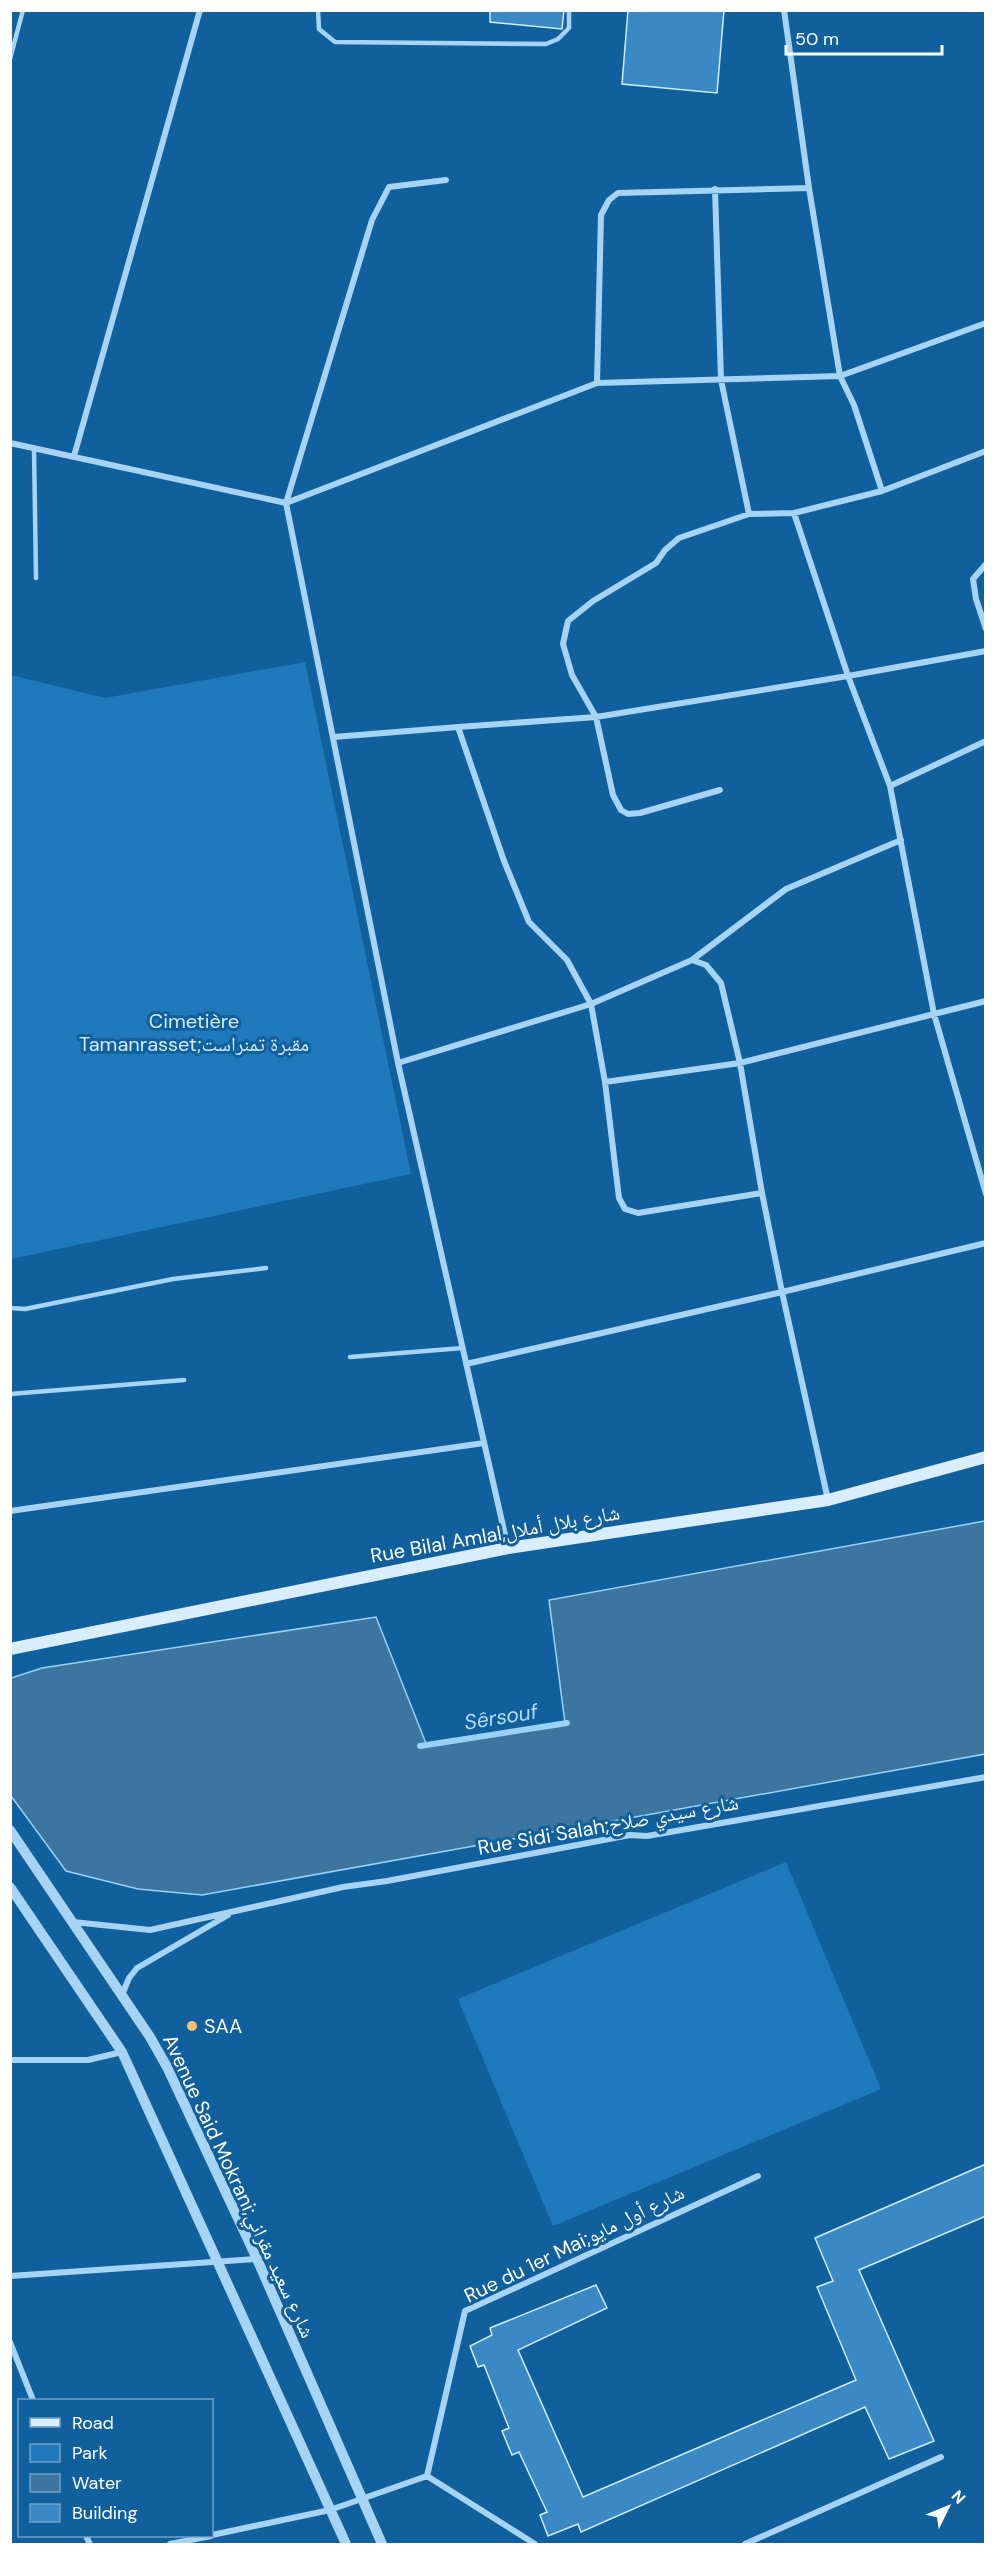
<svg xmlns="http://www.w3.org/2000/svg" width="996" height="2555" font-family="'DM Sans','Noto Naskh Arabic',sans-serif">
  <style>
    .green { fill: #2079bb }
    .water { fill: #3d75a1; stroke: #99d1f8; stroke-width: 1.5 }
    .lines { fill: none; stroke-linecap: round; stroke-linejoin: round }
    .stream { stroke: #99d1f8; stroke-width: 6 }
    .building { fill: #3a89c5; stroke: #d0ebfe; stroke-width: 1.5 }
    .service { stroke: #a7d4f5; stroke-width: 4.5 }
    .minor { stroke: #a7d4f5; stroke-width: 6 }
    .tertiary { stroke: #a7d4f5; stroke-width: 10 }
    .secondary { stroke: #d8edfd; stroke-width: 12 }
    .poi-dot { fill: #ffc26b; stroke: #11609e; stroke-width: 2 }
    .labels { text-anchor: middle; dominant-baseline: central; stroke-width: 6; stroke-linejoin: round; paint-order: stroke }
    .park-label { font-size: 20px; fill: #d0ebfe; stroke: #11609e }
    .street-label { font-size: 20px; fill: #fff; stroke: #11609e }
    .poi-label { font-size: 20px; fill: #fff; stroke: #11609e; text-anchor: start }
    .water-label { font-size: 21px; font-style: italic; fill: #b4ddfb; stroke: #11609e }
  </style>
  <rect width="100%" height="100%" fill="#11609e"/>
  <path class="green" d="M305,662L411,1174L11,1259V675L105,698Z
    M786,1862L881,2089L553,2226L458,1999Z"/>
  <path class="water" d="M985,1521V1754L202,1895L138,1889L66,1871L11,1796V1678L42,1668L376,1617L427,1746L565,1723L549,1600Z"/>
  <g class="lines">
    <path class="stream" d="M420,1746L567,1723"/>
  </g>
  <path class="building" d="M490,10H564L562,29L490,22Z
    M628,10H724L717,93L622,84Z
    M986,2164V2216L859,2270L934,2441L889,2459L865,2407L581,2532L578,2524L548,2536L540,2515L547,2512L519,2452L512,2455L502,2431L509,2428L484,2365L478,2367L470,2346L492,2335L490,2328L596,2285L607,2308L518,2350L583,2497L856,2380L817,2287L833,2281L815,2238Z"/>
  <g class="lines">
    <path class="service" d="M318,10L319,29L335,42L546,44L558,39L569,28V10
      M10,59L23,10
      M34,448L36,578
      M10,1308L25,1309L173,1279L266,1268
      M350,1357L463,1348
      M10,1394L184,1380"/>
    <path class="minor" d="M784,10L809,188L840,376L854,405L882,491L986,451
      M446,180L389,187L372,220L286,503L597,383L840,376L986,323
      M715,189L721,380L749,514L794,513L882,491
      M597,383L601,215L609,200L618,193L809,188
      M10,443L286,503L398,1063L508,1548
      M74,456L200,10
      M794,513L848,676L986,651
      M986,564L973,579L976,599L986,629
      M458,727L596,717L848,676L890,786L934,1014L740,1063L762,1193L782,1292L986,1243
      M334,737L458,727L504,861L529,922L567,960L591,1004L605,1082L619,1198L625,1209L638,1213L762,1193
      M890,786L986,741
      M720,790L640,813L628,814L621,810L613,795L596,717L572,675L563,644L568,621L593,601L656,563L665,550L679,538L749,514
      M692,960L786,889L901,840
      M986,1001L934,1014L986,1194
      M398,1063L591,1004L692,960L706,965L721,983L740,1063L605,1082
      M466,1364L782,1292L828,1500
      M10,1511L484,1443
      M73,1922L150,1930L343,1887L387,1881L630,1835L647,1836L986,1777
      M122,1995L129,1978L137,1968L228,1915
      M10,2060H88L122,2052
      M10,2276L257,2259
      M10,2342L33,2400
      M427,2476L465,2311L758,2176
      M427,2476L535,2544
      M212,2535L330,2510L427,2476
      M86,2536L90,2544
      M170,2544L211,2536
      M745,2544L941,2457"/>
    <path class="tertiary" d="M10,1830L150,2037L167,2067L257,2259L382,2544
      M10,1887L122,2052L346,2544"/>
    <path class="secondary" d="M10,1649L508,1548L828,1500L986,1457"/>
  </g>
  <circle class="poi-dot" cx="192" cy="2026" r="6"/>
  <g class="labels">
    <g class="park-label">
      <text x="194" y="1021">Cimetière<tspan x="194" dy="23">Tamanrasset;مقبرة تمنراست</tspan></text>
    </g>
    <g class="street-label">
      <text transform="translate(495 1534) rotate(-10)">Rue Bilal Amlal,شارع بلال أملال</text>
      <text transform="translate(608 1825) rotate(-10)">Rue Sidi Salah;شارع سيدي صلاح</text>
      <text transform="translate(239 2186) rotate(65)">Avenue Said Mokrani;شارع سعيد مقراني</text>
      <text transform="translate(574 2244) rotate(-26)">Rue du 1er Mai;شارع أول مايو</text>
    </g>
    <g class="poi-label">
      <text x="204" y="2026">SAA</text>
    </g>
    <g class="water-label">
      <text transform="translate(501 1717) rotate(-9)">Sêrsouf</text>
    </g>
  </g>
  <rect width="996" height="2555" fill="none" stroke="#ffffff" stroke-width="24"/>
  <rect x="18" y="2399" width="195" height="138" fill="#11609e" stroke="#70a0c5" stroke-width="1.5"/>
  <rect x="30" y="2418" width="30" height="9" fill="#d8edfd" stroke="#70a0c5" stroke-width="1.5"/>
  <text x="72" y="2429" font-size="18" fill="#ffffff">Road</text>
  <rect x="30" y="2444" width="30" height="18" fill="#2079bb" stroke="#70a0c5" stroke-width="1.5"/>
  <text x="72" y="2459" font-size="18" fill="#ffffff">Park</text>
  <rect x="30" y="2474" width="30" height="18" fill="#3d75a1" stroke="#70a0c5" stroke-width="1.5"/>
  <text x="72" y="2489" font-size="18" fill="#ffffff">Water</text>
  <rect x="30" y="2504" width="30" height="18" fill="#3a89c5" stroke="#70a0c5" stroke-width="1.5"/>
  <text x="72" y="2519" font-size="18" fill="#ffffff">Building</text>
  <g transform="translate(948 2507) rotate(47)" stroke="#11609e" stroke-width="4.5" paint-order="stroke">
  <path d="M0-4.5L10 22L0 15L-10 22Z" fill="#ffffff"/>
  <text y="-9" font-size="16" font-weight="bold" text-anchor="middle" fill="#ffffff">N</text>
  </g>
  <path d="M786 45v9h156v-9" fill="none" stroke="#ffffff" stroke-width="3"/>
  <text x="795" y="45" font-size="18" fill="#ffffff" stroke="#11609e" stroke-width="4.5" paint-order="stroke">50 m</text>
</svg>
